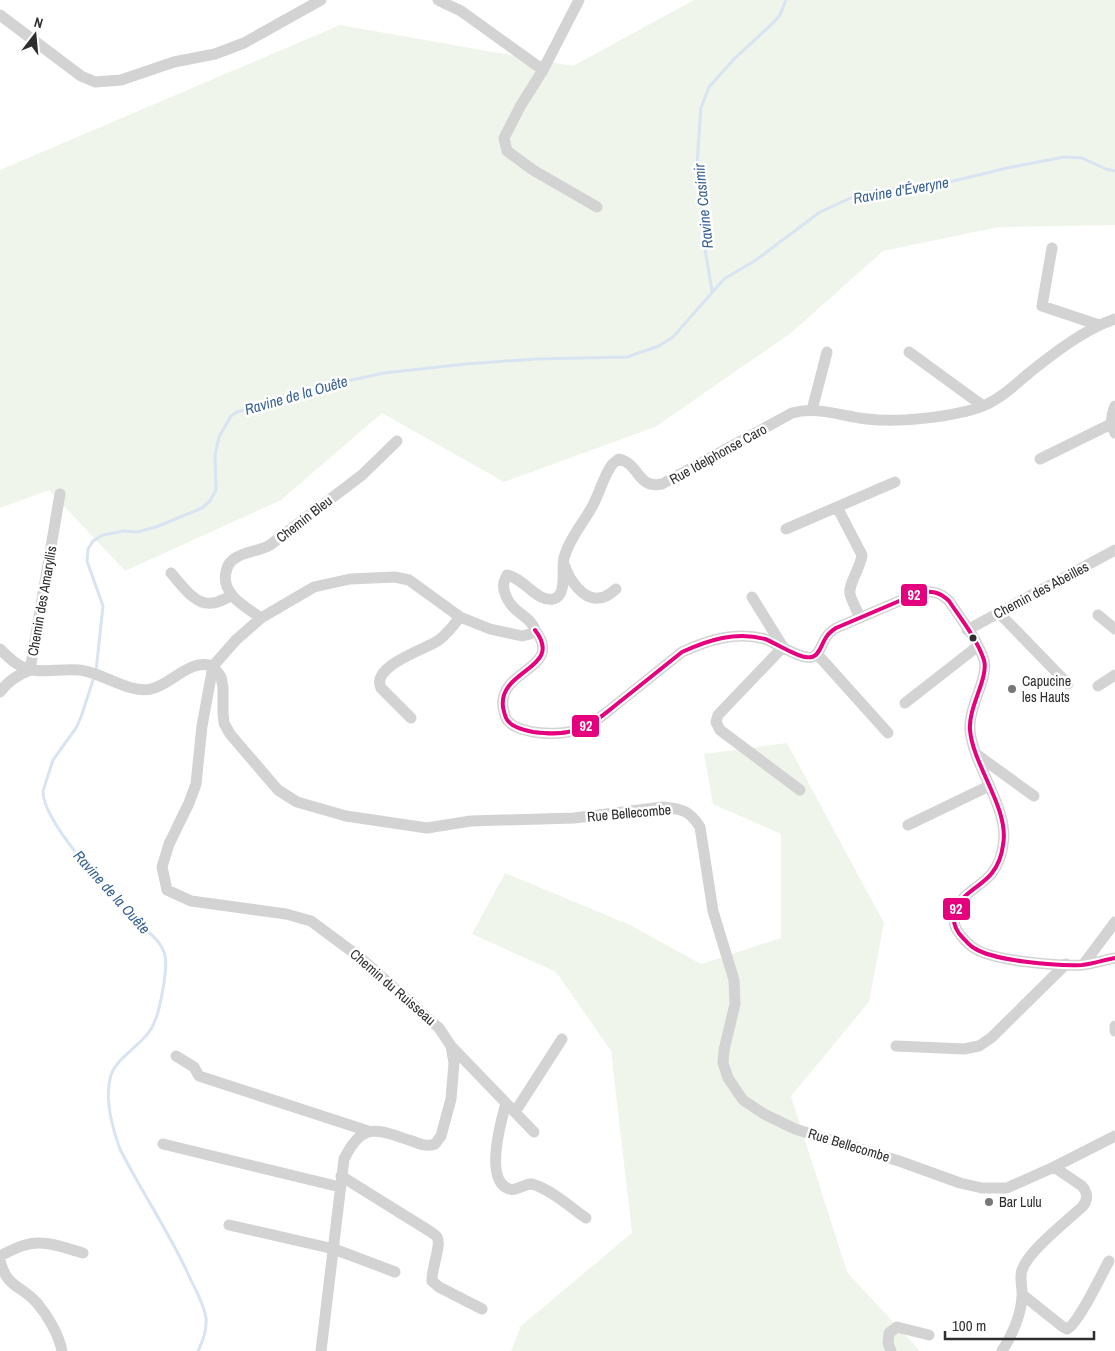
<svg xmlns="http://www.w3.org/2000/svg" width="1115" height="1351" font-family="'Archivo Narrow',sans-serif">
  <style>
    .green { fill: #eff5eb }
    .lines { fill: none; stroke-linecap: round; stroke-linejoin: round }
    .stream { stroke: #d8e4f2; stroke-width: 3 }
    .minor { stroke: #d3d3d3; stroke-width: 11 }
    .bus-1-casing { stroke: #fff; stroke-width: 8 }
    .bus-1 { stroke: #e5007d; stroke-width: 4 }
    .bus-dot { fill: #2e2e2e; stroke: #fff; stroke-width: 2 }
    .poi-dot { fill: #777; stroke: #fff; stroke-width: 2 }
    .labels { text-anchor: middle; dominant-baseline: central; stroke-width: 5; stroke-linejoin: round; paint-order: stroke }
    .street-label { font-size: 14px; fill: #2e2e2e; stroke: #fff }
    .poi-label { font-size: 14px; fill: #2e2e2e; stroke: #fff; text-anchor: start }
    .water-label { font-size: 15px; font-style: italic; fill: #396294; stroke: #fff }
    .line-badge { stroke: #fff; stroke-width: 2 }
    .badge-label { font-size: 14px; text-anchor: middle; font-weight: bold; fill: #fff }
  </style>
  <rect width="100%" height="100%" fill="#fff"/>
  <path class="green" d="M694,0H1115V225L999,227L883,251L791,333L655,427L504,482L382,413L281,500L125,571L49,490L0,508V170L340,25L573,66Z
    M787,743L884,923L869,1002L791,1096L847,1272L920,1351H511L521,1326L632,1233L611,1051L556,972L472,934L505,873L630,925L701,964L781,938V834L713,804L704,754Z"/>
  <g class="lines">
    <path class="stream" d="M712,291L705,249L697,164L701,108L709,87L734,59L772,24L780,15L786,0
      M96,671L103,606L87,561L88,549L93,541L103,535L124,531L137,532L156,527L202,508L210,501L216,490L215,455L219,437L231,416L237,412L278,400L306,390L384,373L466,364L536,359L627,357L659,346L673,337L724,279L756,260L820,212L855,196L868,192L945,183L1007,168L1064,157L1082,158L1106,169L1115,171
      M94,677L81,717L76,728L53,760L43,791C42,822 112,895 134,919C145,930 162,940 165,956C168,968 160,1011 154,1023C152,1029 146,1036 141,1041C131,1051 116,1061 111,1075C104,1098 112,1127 120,1149C142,1193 170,1233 190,1278C196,1291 204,1304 206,1318C207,1330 203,1340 198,1351"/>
    <path class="minor" d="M438,0L461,11L543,70
      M579,0L543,70L521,105L504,138L507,151L533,170L597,207
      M0,15L81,76L95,82L121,80L174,62L215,54L244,43L321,0
      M1052,248L1042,306L1099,325
      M909,352L983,406
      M1115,406C1111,416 1110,423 1115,433
      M812,410L827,352
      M1040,459L1111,424
      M837,507L862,555C861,567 848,584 850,594C852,602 857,610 860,618
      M786,529L895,482
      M565,566C569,579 583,600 598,598C606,598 611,593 616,589
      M171,573C181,584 195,606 212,603C218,603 226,598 231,596
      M752,597L783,647L718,715L716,722L720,730L800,790
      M999,613L1068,684
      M1098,615L1115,629
      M261,618C246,607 221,595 226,572C227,566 231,560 237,557C247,551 260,551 270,545L362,475L397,441
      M535,630C565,669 498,669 503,707C504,712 505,718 508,721C514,728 524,730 533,732C549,734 566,735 581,728C597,722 609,710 622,700C642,684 662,668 682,652C708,640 736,631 765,639C776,643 801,660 812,657C820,655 822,642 827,636C829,633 833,630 836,628L918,593C931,590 940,592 949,601C961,619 977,639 984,660C989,678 968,707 970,730C973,766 1010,809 1003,845C1002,854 998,865 992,873C982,886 964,892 957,907C951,919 954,929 963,938C966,941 970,946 974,948C993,961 1057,966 1082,965C1092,964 1104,960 1115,958
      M967,630L1115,550
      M0,649C8,657 17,666 28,669C41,674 69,667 85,671C105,675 132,694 151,689C173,684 189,658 213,666L221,677L223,687V713L224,723L230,734L278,790L297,802L346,816L427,828L471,821L574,818L663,807C682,809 689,810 700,827L713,911L734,980L735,1004L724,1050L723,1063L728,1078L743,1100L764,1114L795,1129L899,1161L960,1183L982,1188H1007L1054,1167L1115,1136
      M817,654L888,733
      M1098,686L1115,675
      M0,692C8,681 17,675 30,670L60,494
      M905,703L978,646
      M411,718L381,688C370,666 426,649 439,640C448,633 454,625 460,617
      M976,754L1034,796
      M908,825L989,786
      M1083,965L1115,922
      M1115,1026V1031
      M451,1046L534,1132
      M896,1046L964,1049L979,1046L991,1038L1066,964
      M176,1056L194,1067L199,1076L368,1131
      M506,1103C501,1121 484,1180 509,1189C519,1192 525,1181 535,1185C553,1191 570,1207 586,1218
      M515,1112L562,1039
      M163,1144L340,1187
      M341,1176L431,1232C433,1234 436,1235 437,1237C442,1245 431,1269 432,1281L439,1287L482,1309
      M229,1225L334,1249L395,1272
      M0,1256C8,1252 17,1247 25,1245C45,1239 64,1248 83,1253
      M0,1261C7,1288 21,1285 37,1303C48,1316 59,1335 62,1351
      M1023,1295L1063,1327L1067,1329C1079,1323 1101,1275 1109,1261
      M321,1351L344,1159C363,1120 377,1130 412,1141C420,1144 426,1147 435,1144L441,1136L451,1099L454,1063L451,1046L439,1028L362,959L311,921L286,914L191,901L167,890L162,867L169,844L189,803L196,784L202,726L213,666L236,640L261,618L314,587L350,579L395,577L409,580L460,617L490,629L522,636L530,634L535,630C531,615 510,614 504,590C503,584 504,581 507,575C524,578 536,602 553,599C568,596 561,569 564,558C569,539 584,522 593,505C600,492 603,478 611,466C613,463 616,461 619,459C640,464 637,489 662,484L792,413C817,406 841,416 867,419C896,423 955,417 983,406C1000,399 1015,385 1029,373C1054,353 1085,329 1115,319
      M891,1351L888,1343L889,1333L897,1327L929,1335
      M1002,1351C1012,1335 1021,1316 1022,1297C1023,1288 1019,1279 1022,1270C1028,1251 1067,1221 1083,1206C1088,1199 1088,1193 1082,1186L1054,1167"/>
    <g class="bus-1-casing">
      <path id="bus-1" d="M535,630C565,669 498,669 503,707C504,712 505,718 508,721C514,728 524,730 533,732C549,734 566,735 581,728C597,722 609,710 622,700C642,684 662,668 682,652C708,640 736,631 765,639C776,643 801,660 812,657C820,655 822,642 827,636C829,633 833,630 836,628L918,593C931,590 940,592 949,601C961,619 977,639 984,660C989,678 968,707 970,730C973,766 1010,809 1003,845C1002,854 998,865 992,873C982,886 964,892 957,907C951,919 954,929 963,938C966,941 970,946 974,948C993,961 1057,966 1082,965C1092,964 1104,960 1115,958"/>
    </g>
    <use href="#bus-1" class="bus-1"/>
  </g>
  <circle class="bus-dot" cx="973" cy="638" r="4.5"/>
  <g class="poi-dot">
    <circle cx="1012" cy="689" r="5"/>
    <circle cx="989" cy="1202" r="5"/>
  </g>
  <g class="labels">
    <g class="street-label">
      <text transform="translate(718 454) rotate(-29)">Rue Idelphonse Caro</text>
      <text transform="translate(304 519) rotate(-38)">Chemin Bleu</text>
      <text transform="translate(1041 590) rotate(-28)">Chemin des Abeilles</text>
      <text transform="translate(42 601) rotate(-80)">Chemin des Amaryllis</text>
      <text transform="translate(629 813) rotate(-5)">Rue Bellecombe</text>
      <text transform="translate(393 987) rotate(41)">Chemin du Ruisseau</text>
      <text transform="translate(849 1145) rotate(17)">Rue Bellecombe</text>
    </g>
    <g class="poi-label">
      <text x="1022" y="681">Capucine<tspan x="1022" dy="16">les Hauts</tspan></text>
      <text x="999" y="1202">Bar Lulu</text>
    </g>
    <g class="water-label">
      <text transform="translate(901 190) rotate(-10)">Ravine d'Éveryne</text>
      <text transform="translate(703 206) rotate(-96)">Ravine Casimir</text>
      <text transform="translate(296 395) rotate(-16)">Ravine de la Ouête</text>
      <text transform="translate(112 892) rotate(48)">Ravine de la Ouête</text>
    </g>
  </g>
  <g class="line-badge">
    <rect x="900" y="583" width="28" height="24" rx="5" fill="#e5007d"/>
    <rect x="571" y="714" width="29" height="24" rx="5" fill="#e5007d"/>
    <rect x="942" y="897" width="29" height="24" rx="5" fill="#e5007d"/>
  </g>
  <g class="badge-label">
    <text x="914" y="600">92</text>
    <text x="586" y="731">92</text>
    <text x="956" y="914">92</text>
  </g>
  <g transform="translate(35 35) rotate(16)" stroke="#ffffff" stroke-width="4" paint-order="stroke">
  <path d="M0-4L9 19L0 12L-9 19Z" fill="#2e2e2e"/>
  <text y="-8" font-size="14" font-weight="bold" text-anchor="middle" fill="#2e2e2e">N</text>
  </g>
  <path d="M945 1331v8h149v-8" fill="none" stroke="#2e2e2e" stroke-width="2.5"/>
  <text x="952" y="1331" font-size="15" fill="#2e2e2e" stroke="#ffffff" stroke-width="4" paint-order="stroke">100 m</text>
</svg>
